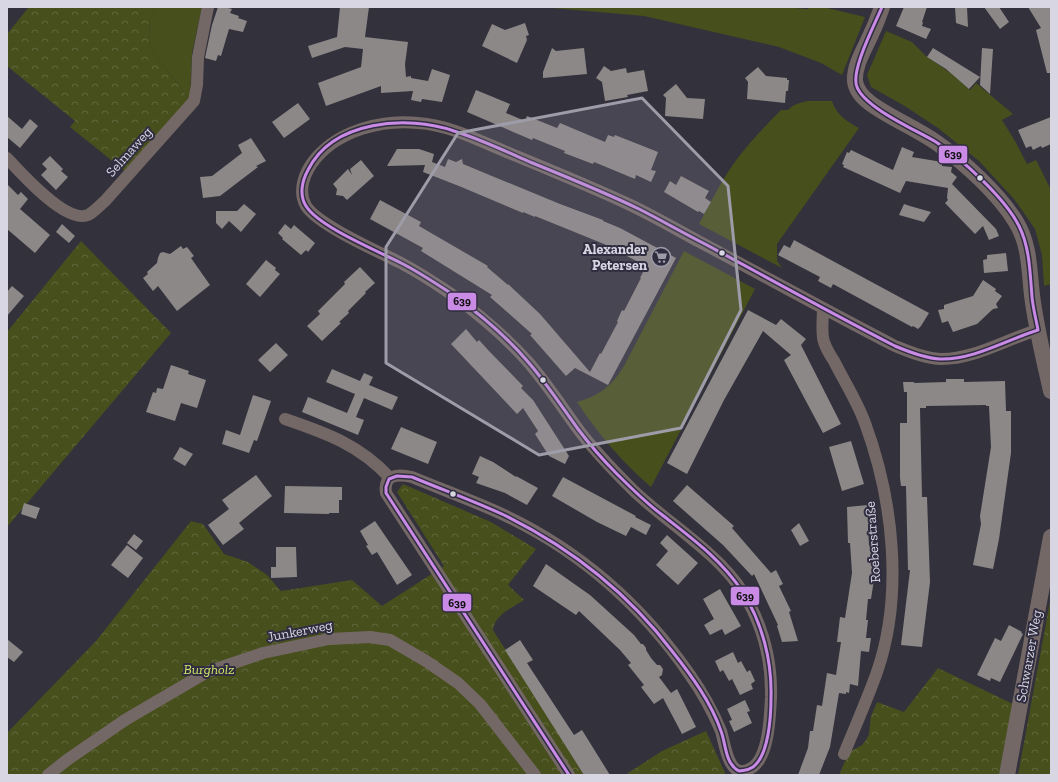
<svg xmlns="http://www.w3.org/2000/svg" width="1058" height="782" font-family="'Zilla Slab',serif">
  <style>
    .green { fill: #474f1c }
    .forest { fill: url(#forest-crowns) }
    .building { fill: #8c8888 }
    .lines { fill: none; stroke-linecap: round; stroke-linejoin: round }
    .minor { stroke: #746866; stroke-width: 12 }
    .tertiary { stroke: #746866; stroke-width: 16 }
    .bus-1-casing { stroke: #302d40; stroke-width: 6 }
    .bus-1 { stroke: #ca8be6; stroke-width: 3 }
    .marked { fill: #9e9ca8; fill-opacity: 0.2; stroke: #9e9ca8; stroke-width: 3; stroke-linejoin: round }
    .bus-dot { fill: #d7d6e2; stroke: #302d40; stroke-width: 1.5 }
    .labels { text-anchor: middle; dominant-baseline: central; stroke-width: 4; stroke-linejoin: round; paint-order: stroke }
    .street-label { font-size: 14px; fill: #d7d6e2; stroke: #302d40 }
    .poi-label { font-size: 14px; font-weight: bold; fill: #d7d6e2; stroke: #302d40; text-anchor: end }
    .park-label { font-size: 14px; font-style: italic; fill: #d0e668; stroke: #302d40 }
    .line-badge { stroke: #302d40; stroke-width: 1.5 }
    .pale-badge-label { font-size: 11px; text-anchor: middle; font-weight: bold; fill: #111 }
  </style>
  <defs>
    <pattern id="forest-crowns" width="20" height="18" patternUnits="userSpaceOnUse"><rect width="20" height="18" fill="#474f1c"/><path d="M2 6a3 3 0 1 1 6 0M12 15a3 3 0 1 1 6 0" fill="none" stroke="#61683d"/></pattern>
  </defs>
  <rect width="100%" height="100%" fill="#33313c"/>
  <path class="green" d="M156,7H202L192,53L190,100L149,47L150,15Z
    M541,7H780L808,9L809,7H823L865,17L842,75L821,63L779,47L644,16Z
    M886,31L912,42L926,56L952,74L970,90L976,83L1013,114L1002,120L1015,141L1027,164L1036,160L1051,190V284L1044,286L1042,255L1035,229L1014,199L979,161L938,128L903,105L871,87L867,75Z
    M807,101H832C836,114 847,122 859,128L777,244V261L782,268L699,224C711,202 722,179 737,159C750,142 765,126 781,110H788C794,104 799,103 807,101Z
    M684,251L755,289L651,487C622,462 598,434 577,402C600,395 611,387 624,366Z"/>
  <path class="forest" d="M29,7H156L150,15L149,47L190,100L126,172L70,127L75,121L7,66V34Z
    M81,241L171,333L7,527V332Z
    M403,484L491,522L536,549L508,585L524,600C512,608 495,614 493,630L585,775H7V733L96,641L191,521L203,524L224,554L248,562L267,575L281,591L352,580L382,606L444,566L397,492Z
    M1051,596V775H1018Z
    M938,668L1013,704L999,775H839L849,752L862,745L866,740L869,734L871,716L877,702L904,712Z
    M706,731L726,775H625L662,751Z"/>
  <path class="building" d="M218,7H224L232,9L230,13L239,16L238,18L247,21L243,32L229,29L221,56L218,55L216,61L205,58L212,25Z
    M340,7H369L365,37L408,42L405,64L406,77L411,76V78L428,81L432,69L450,75L442,102L422,99L421,102L411,100L413,91L381,93V86L326,106L318,83L361,67L363,49L345,47L312,58L308,46L337,37Z
    M904,7H927L922,22H923L922,26L931,29L926,39L896,26Z
    M955,7H967L968,27L956,23Z
    M984,7H999L1009,22L1000,29Z
    M1028,7H1051V73H1047L1036,30L1041,28Z
    M525,23L529,35L526,36L527,40L517,63L482,46L492,24L505,30Z
    M552,48L556,51L584,48L587,74L543,78V72Z
    M933,48L980,77L969,89L946,69L927,57Z
    M982,48L993,49L990,94L980,85Z
    M604,66L611,71L626,68L627,73L644,70L648,91L627,95L628,97L605,101L602,82L596,78Z
    M758,67L766,76L787,78V80H789L788,91H786L785,103L747,99L748,82L745,78Z
    M676,84L687,98L705,99L703,119L665,116L666,98L663,95Z
    M476,90L510,104L506,113L525,121L527,116L557,128L560,123L605,142L608,135L614,137L615,135L658,152L651,170L656,171L651,182L636,175L635,179L594,162L593,164L564,153L565,151L533,138L532,140L467,112Z
    M298,103L310,119L284,138L272,122Z
    M7,116L22,129L30,119L38,126L20,148L7,137Z
    M1051,117V144L1042,148L1041,146L1033,150L1031,146L1026,148L1018,130Z
    M251,138L266,161L256,166L258,167L220,196L203,198L200,177L212,176L242,153L238,145Z
    M902,147L914,152L912,157L942,162V166L952,167L951,172L957,177L952,184L996,229L999,236L989,240L983,226L975,234L945,203L948,200L947,198L948,188L906,181L900,193L843,167L844,165L842,164L847,152L849,153L851,150L893,170Z
    M397,149H419L434,154L432,162L445,167L448,159L456,162L462,159L463,164L560,204L603,220V221L620,228L676,258L608,385L575,368L566,376L530,335L532,334L490,297L492,295L421,251L423,248L370,219L380,200L421,222L419,226L488,266L487,267L508,285V284L540,314L590,372L600,353L601,354L618,322L617,321L622,310L624,311L641,278H640L646,266L604,244L535,216V217L523,212V213L459,186L423,172L425,165L387,166Z
    M50,156L63,169L61,171L68,177L56,190L41,175L47,169L42,164Z
    M361,160L374,176L347,200L343,196L336,195L337,189L333,184L348,169L352,175L350,169Z
    M681,176L709,191L705,198L711,202L704,214L699,211L698,212L664,192L670,181L676,185Z
    M7,184L18,195L21,192L28,199L20,209L50,235L35,253L7,229Z
    M244,204L256,214L241,232L229,221L222,229L216,223V211H237Z
    M904,204L910,206L931,212L924,222L899,215Z
    M62,224L75,236L69,243L56,232Z
    M285,224L291,229L294,225L315,243L308,252L306,250L301,255L282,239L283,238L278,233Z
    M794,240L929,313L921,326L918,329L913,326L912,327L833,284L831,288L818,281L820,277L778,255L784,245L790,248Z
    M181,246L183,249L187,247L194,256L191,258L210,285L177,311L158,286L153,291L143,278L148,274L147,272L157,263L158,258L160,253L163,252L170,254Z
    M1006,253L1008,271L984,273L983,260L987,259V255Z
    M266,260L276,268L275,270L280,274L260,297L246,284Z
    M360,267L375,283L365,292L366,293L348,311L349,313L339,322L341,323L322,341L307,326L320,314L318,311L345,284L344,282Z
    M983,280L996,289L995,291L1002,296L996,304L998,308L993,309L977,324L953,332L948,321L942,323L938,310L944,309V305L973,296Z
    M12,286L24,296L7,316V292Z
    M748,310L776,325L781,319L806,339L801,345L841,424L823,433L784,360L791,355L763,331L724,400L687,474L667,463Z
    M466,329L477,342L479,340L489,351L523,386L521,388L533,400L569,456L565,464L549,456L535,434L538,431L523,408L517,414L451,344Z
    M276,343L288,355L270,372L258,360Z
    M171,365L189,371L188,374L206,380L197,408L181,403L175,421L146,412L153,392L156,393L157,388L163,389Z
    M332,369L360,381L364,373L373,377L369,385L398,397L392,410L364,398L356,417L364,420L358,435L302,412L308,397L347,413L355,394L326,382Z
    M946,379H964V382L1005,381L1006,411H1011V453L999,539L993,569L973,565L981,524L980,516L991,447L989,406H986V405L926,406V408H920L922,497H927L930,582L922,647L901,645L910,570H908L906,486H901L900,478V423H907V392H904L903,382H914V383L946,382Z
    M253,395L271,401L257,441L254,440L249,453L222,444L226,430L240,435Z
    M401,427L437,442L428,464L391,449Z
    M851,441L864,484L842,491L829,447Z
    M180,447L193,454L185,466L173,459Z
    M480,456L493,462L516,477V476L538,488L527,505L505,493L476,483L479,477L472,474Z
    M256,475L272,496L239,523L244,529L223,545L208,525L229,509L222,500Z
    M563,477L636,516L635,517L651,525L646,535L631,527L626,536L597,522L552,496Z
    M687,485L734,526L732,528L771,573L776,570L783,584L779,586L791,611L789,612L798,641L782,642L777,626L778,625L754,574L752,576L723,545L673,501Z
    M285,486L342,487V500H339V513H329V514L284,513Z
    M24,503L40,508L36,519L21,514Z
    M868,505L870,524L868,525L869,545H872L875,573L871,599H868L866,620H868L866,638H871L869,652L861,651L858,686L850,684L849,693L846,692V694L839,693L830,747L819,775H798L808,748L810,731H813L817,705L822,706L827,673L836,675L841,642H837L840,617L845,618L852,573L850,543H848L847,507Z
    M375,521L412,575L397,585L377,552L372,555L366,546L368,545L360,531Z
    M799,523L809,541L800,546L791,530Z
    M134,534L143,541L136,550L127,543Z
    M667,535L698,563L678,585L656,565L668,551L660,543Z
    M127,545L143,558L128,578L111,565Z
    M276,547H296L297,577L271,578V567H276Z
    M546,564L590,595L634,635L641,644H643L646,648V650L651,658L657,665H660L663,669L662,675L659,677L671,693L677,689L696,727L682,734L663,698L654,704L641,687L644,685L628,665L631,663L620,650L579,611L576,615L533,586Z
    M720,589L741,626L725,635L722,629L710,635L704,625L714,619L703,599Z
    M1009,625L1022,632L1021,633L1023,634L1000,682L991,678L990,681L977,675L995,638L1001,641Z
    M7,639L23,652L14,662L7,657Z
    M520,640L533,660L527,663L574,735L582,730L610,775H584L505,650Z
    M733,652L738,663L741,661L747,672L750,670L755,681L751,684L753,689L740,695L732,679L729,681L723,670L720,672L715,661Z
    M745,700L750,711L747,712L752,723L734,732L729,721L732,720L727,709Z"/>
  <g class="lines">
    <path class="minor" d="M7,158C21,173 66,224 88,215C94,212 100,205 105,201L194,101L197,85L198,57L208,7
      M823,308C823,317 821,334 824,342C826,348 830,355 834,361C844,381 857,401 865,423C893,499 904,594 877,672C867,700 855,727 844,754
      M285,419C326,433 360,445 390,478
      M48,775L67,760L125,720L207,672L263,653L329,639L370,637L390,640L426,661L458,683L480,704L535,775
      M569,775L386,493C383,474 398,474 412,477C443,490 474,501 504,515C580,551 643,607 690,675C702,692 713,712 721,731C724,741 726,757 732,765C734,768 736,770 739,771C745,771 747,771 753,767C769,755 770,716 771,697C772,659 762,623 742,591C717,552 666,522 633,490C614,471 594,451 578,429C562,407 547,384 529,363C506,337 480,315 451,294C435,283 418,272 401,263C379,252 318,225 306,206C297,190 305,171 316,158C340,130 383,119 418,123C450,125 480,141 509,153C548,169 587,185 626,203C650,214 674,228 698,241C764,276 829,312 895,346C910,352 924,358 940,359C973,360 1006,339 1038,330"/>
    <path class="tertiary" d="M882,7C879,15 876,24 872,32C866,47 854,64 855,81C856,90 862,97 870,103C890,118 916,128 937,143C964,162 999,194 1016,222C1030,245 1029,270 1032,295C1036,328 1044,359 1051,391
      M1007,775L1051,537"/>
    <g class="bus-1-casing">
      <path id="bus-1" d="M882,7C875,24 850,71 857,87C865,108 916,130 936,142C962,159 1005,198 1019,226C1030,248 1030,273 1032,297C1033,308 1036,319 1038,330
        M569,775L386,493V487L389,479L397,476L412,477C443,490 474,501 504,515C569,547 628,593 672,651C691,675 711,702 721,731C726,744 725,764 739,771C746,770 747,771 753,767C769,755 771,716 771,697C772,660 762,622 742,591C721,559 690,537 661,514C645,502 631,488 617,474C603,460 590,445 578,429C562,407 547,384 529,363C507,337 480,314 452,294C435,283 419,272 401,263C378,251 319,227 306,206C299,195 302,181 308,170C333,120 407,115 454,131C480,139 505,151 530,162C567,177 604,192 639,209C661,220 683,233 705,244C768,278 831,313 895,346C909,352 924,358 940,359C974,360 1006,340 1038,330"/>
    </g>
    <use href="#bus-1" class="bus-1"/>
  </g>
  <path class="marked" d="M642,98L728,186L741,310L681,428L539,455L386,363V247L458,133Z"/>
  <defs>
    <g id="supermarket-ring" transform="scale(1)"><circle r="9.5" fill="#302d40" stroke="#9e9ca8" stroke-width="1.5"/><path d="M-6-5.5h2.5l.6 2H6L4.5 2H-2.5L-4.4-4H-6ZM-1.5 3.2a1.3 1.3 0 1 0 .1 0ZM3 3.2a1.3 1.3 0 1 0 .1 0Z" fill="#9e9ca8"/></g>
  </defs>
  <g fill-rule="evenodd">
    <use href="#supermarket-ring" x="661" y="257"/>
  </g>
  <g class="bus-dot">
    <circle cx="980" cy="178" r="3.5"/>
    <circle cx="722" cy="253" r="3.5"/>
    <circle cx="543" cy="380" r="3.5"/>
    <circle cx="453" cy="494" r="3.5"/>
  </g>
  <g class="labels">
    <g class="street-label">
      <text transform="translate(129 152) rotate(-48)">Selmaweg</text>
      <text transform="translate(873 542) rotate(-94)">Roeberstraße</text>
      <text transform="translate(300 631) rotate(-11)">Junkerweg</text>
      <text transform="translate(1029 656) rotate(-80)">Schwarzer Weg</text>
    </g>
    <g class="poi-label">
      <text x="647" y="249">Alexander<tspan x="647" dy="16">Petersen</tspan></text>
    </g>
    <g class="park-label">
      <text x="209" y="669">Burgholz</text>
    </g>
  </g>
  <g class="line-badge">
    <rect x="938" y="145" width="30" height="19" rx="4" fill="#ca8be6"/>
    <rect x="447" y="292" width="30" height="19" rx="4" fill="#ca8be6"/>
    <rect x="730" y="586" width="30" height="20" rx="4" fill="#ca8be6"/>
    <rect x="442" y="593" width="30" height="19" rx="4" fill="#ca8be6"/>
  </g>
  <g class="pale-badge-label">
    <text x="953" y="158">639</text>
    <text x="462" y="305">639</text>
    <text x="745" y="600">639</text>
    <text x="457" y="607">639</text>
  </g>
  <rect width="1058" height="782" fill="none" stroke="#d7d6e2" stroke-width="16"/>
</svg>
